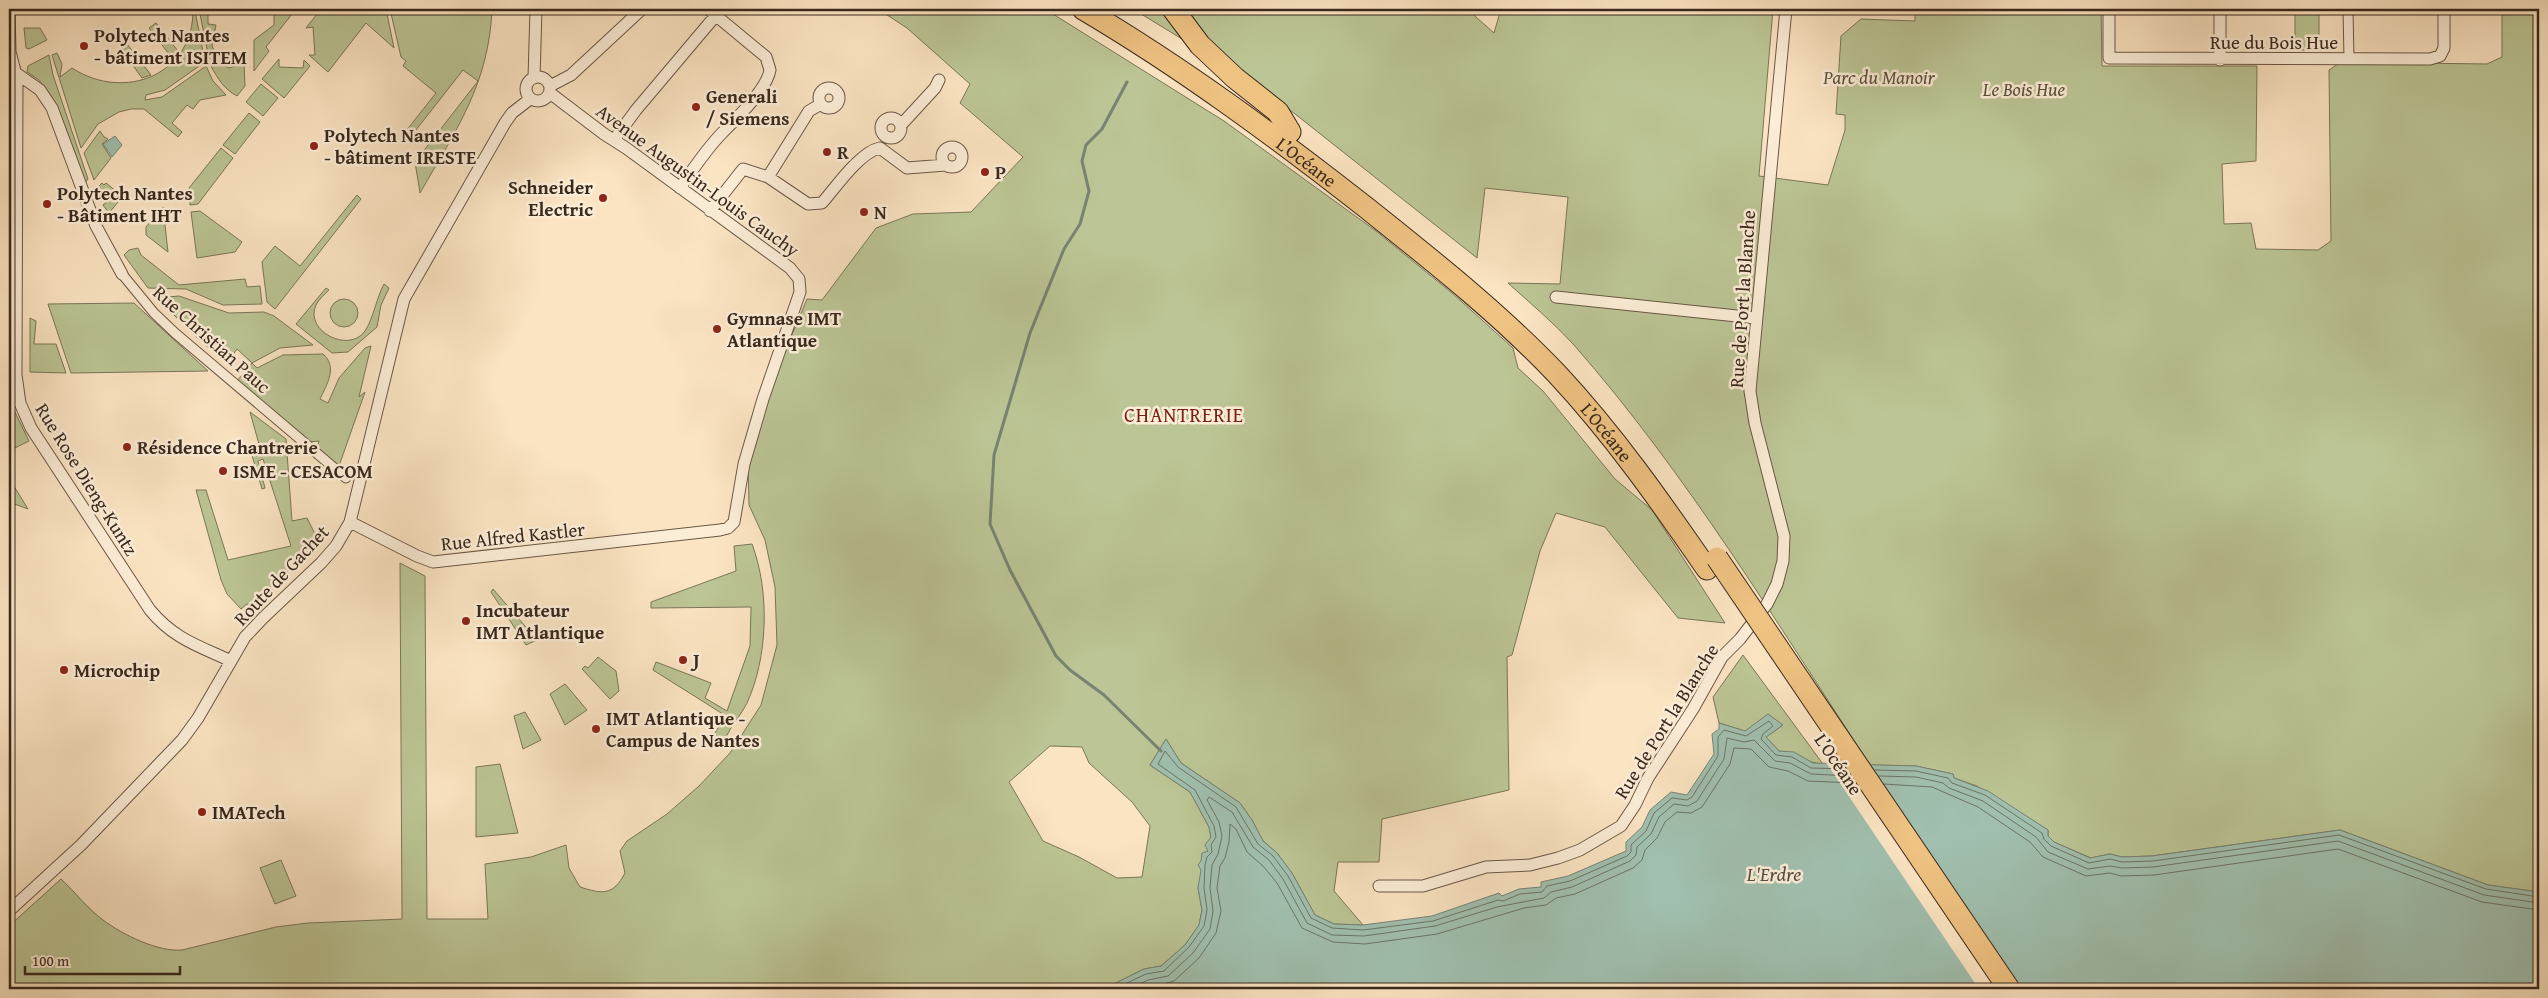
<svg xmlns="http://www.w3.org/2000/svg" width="2548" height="998" font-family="'Gentium Book Plus',serif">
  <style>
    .green { fill: #bcc595; stroke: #7a7659; fill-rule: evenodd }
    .water { fill: #a0bfae; stroke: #778374 }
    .pier { fill: #fbe4c2 }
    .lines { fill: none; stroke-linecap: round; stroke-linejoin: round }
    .shore { stroke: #6c7466; stroke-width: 1 }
    .stream { stroke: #778374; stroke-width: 3 }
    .pedestrian-casing { stroke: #6a5746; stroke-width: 11 }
    .minor-casing { stroke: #6a5746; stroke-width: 13 }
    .motorway-casing { stroke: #39281d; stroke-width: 23 }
    .pedestrian { stroke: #fcedd7; stroke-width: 9 }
    .minor { stroke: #fcedd7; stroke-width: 11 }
    .motorway { stroke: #eec281; stroke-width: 21 }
    .motorway-bridge-casing { stroke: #39281d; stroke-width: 23; stroke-linecap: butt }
    .motorway-bridge { stroke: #eec281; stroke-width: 21 }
    .poi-dot { fill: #8f2418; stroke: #fcedd7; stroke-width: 2 }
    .labels { text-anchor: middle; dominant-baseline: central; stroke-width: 5; stroke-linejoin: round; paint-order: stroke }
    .poi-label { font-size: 19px; font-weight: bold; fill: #39281d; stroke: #fcedd7; text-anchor: start }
    .street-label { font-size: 19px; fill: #39281d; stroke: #fcedd7 }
    .park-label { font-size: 19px; font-style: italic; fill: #5a4f3b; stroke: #fcedd7 }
    .neighbourhood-label { font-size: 20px; letter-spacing: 1px; fill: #7a1f14; stroke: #fcedd7 }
    .water-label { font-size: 20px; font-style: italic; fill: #534e41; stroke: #fcedd7 }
  </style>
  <rect width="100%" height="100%" fill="#fbe4c2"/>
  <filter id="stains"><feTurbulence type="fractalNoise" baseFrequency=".004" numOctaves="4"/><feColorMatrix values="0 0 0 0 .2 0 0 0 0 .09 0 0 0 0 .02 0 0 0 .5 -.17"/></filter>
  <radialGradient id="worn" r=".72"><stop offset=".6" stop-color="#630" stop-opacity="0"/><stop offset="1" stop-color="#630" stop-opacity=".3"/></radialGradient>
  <path class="green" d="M193,9L195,11L205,62L165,90L146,95L145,100L162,97L206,66L213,81L226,95L200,100L193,109L187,105L172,123L182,132L178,137L144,109H131L119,112L98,124L81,148L52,55L57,53L62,64L60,77L72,68C124,102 194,75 193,9Z
    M199,9H208V24L216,25L212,45L215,55L209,59Z
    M274,9H296L266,47L269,51L254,71V40L274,25Z
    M321,9H327L328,12L386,9L394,48L366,23L328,72L309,55H315L313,27L306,28Z
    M390,9H492C489,84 456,130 420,193L415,162L478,81L463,70L412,135L406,131L436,93L403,66L406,61L401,57Z
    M878,9H1045L1224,121L1376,231L1452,293L1513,348L1518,368L1543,391L1615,479L1652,510L1725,623L1678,618L1605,527L1556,513L1540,551L1512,655L1507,657L1509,790L1382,819L1379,862H1338L1334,891L1363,925L1334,924L1315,915L1292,873L1277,853L1263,841L1252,820L1240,803L1181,763L1166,739L1150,765L1190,792L1209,827L1211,837L1198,888L1202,910L1199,925L1185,945L1161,966L1144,969L1104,989H9V926L61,879C75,892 88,909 103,920C123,935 158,952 182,950L276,927L308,923L402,919L400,563L425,576L427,919H488L485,864L531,857L566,845L569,868L580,887C602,894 613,896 625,873L620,851L627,841L667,814L699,786L730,753L761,705L777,645L775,587L765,540L749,505L748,460L775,375L807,299L822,300L876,228L913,214L971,212L1023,157L960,103L970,84L907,28ZM1050,746L1082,747L1089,763L1132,802L1150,826L1142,877L1117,878L1079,857L1043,841L1009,782Z
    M1133,9H1467L1494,33L1501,9H1773L1759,176L1828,185L1845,130V115L1836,114L1841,36L1861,19L1915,21V14L1862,9H2101L2102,66H2257L2256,161L2222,164L2224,224L2251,223L2256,249L2318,250L2331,241L2329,70L2341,62L2487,64L2502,57V9H2539V892L2488,885L2340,830L2152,856L2122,857L2110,854L2091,858L2054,842L2048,836V830L1977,786L1954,778L1953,774L1916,766L1870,765C1776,622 1687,474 1574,345C1554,323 1530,303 1508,283L1560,284L1568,197L1485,188L1477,258L1237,68L1187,42Z
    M2295,9H2319V50H2295Z
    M156,23L178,51L172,58L149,28Z
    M24,28H40L47,40L29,49L26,48Z
    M127,44L151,75L142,78L121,49Z
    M49,55L53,75L88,179L83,185L45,88L39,80L27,72L28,66Z
    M279,59V67L303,68L304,60L310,66L284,98L262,79Z
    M218,62L229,68L244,63L245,86L237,96C224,89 218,79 211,66Z
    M261,84L278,98L263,116L246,102Z
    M249,113L260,122L235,154L223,145Z
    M100,131L104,137L108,139L102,144L111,158L94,180L84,153Z
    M221,148L233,158L198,204L190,205L189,188Z
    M102,183L104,185L106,183L116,191L111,197L118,202L109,213L103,205L106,203L99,186Z
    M357,195L361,199L275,309L267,302L262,262L275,246L300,266Z
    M163,207L168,252L146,235V227Z
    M200,211L242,242L235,252L197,258L191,212Z
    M138,248L141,255L179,285L245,279L247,287L260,286L262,304L223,305L186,289L148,288L124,255L129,250Z
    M384,284L389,288L381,305L377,327L348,352L332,353L296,324L326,288L329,290C324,295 319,299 316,305C304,331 349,354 365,331C374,317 376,299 384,284Z
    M179,296L229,313L264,312L274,316L313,345L280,348L252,363L257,368L283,355L323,354C338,367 327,384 320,399L328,403L339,378L365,348L371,346L359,397L365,392L339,466L317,447L319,441L309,442L237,381L252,363L237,349L227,363L195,336L157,298Z
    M330 313a14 14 0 1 1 28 0a14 14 0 1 1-28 0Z
    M134,303L208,371L71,373L48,304Z
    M30,318L36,321L34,344H56L66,373L30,372Z
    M9,381L14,410L29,441L9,451Z
    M250,412L286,439L292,521L307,518L317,538L308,552L251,606L247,604L241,609L227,594L221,580L196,490H206L228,560L291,546L263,459L258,461L265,488L262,489L251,452L254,451L256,456L262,455Z
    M9,478L28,509L9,502Z
    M752,544C770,592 768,657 747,703C743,711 737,719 732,726C726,737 722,748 707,745L726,716L653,670L656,662L711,683L705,698L727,711L750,646L751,607L651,608V602L736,571L734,546Z
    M493,589L537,640L526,645L491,592Z
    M1743,655L1823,764C1807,763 1796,753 1779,751L1766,737L1783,725L1745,731L1719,723L1713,697Z
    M598,657L616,671L619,691L610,699L582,669L585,666L588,668Z
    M565,684L587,710L565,725L550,694Z
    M525,712L541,740L523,749L514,716Z
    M500,764L518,833L476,837V767Z
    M281,860L296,896L275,904L260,868Z"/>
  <path class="water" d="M115,136L122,145L112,157L103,144Z
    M1768,714L1783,725L1766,737L1779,751L1794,752L1813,763L1916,766L1953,774L1954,778L1988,791L2048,830V836L2054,842L2090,858L2110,854L2122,857L2152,856L2340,830L2488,885L2539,892V989H1096H1104L1144,969L1161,966L1185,945L1199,925L1202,910L1198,888L1201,870L1198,865L1201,861L1202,853L1208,851L1205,845L1211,837L1209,827L1190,792L1150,765L1166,739L1181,763L1240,803L1252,820L1263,841L1277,853L1292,873L1315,915L1334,924L1363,925L1432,916L1499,893L1502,896L1519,889L1541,887V882L1568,876L1626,851V842L1642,827L1650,810L1671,792L1687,795L1714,754L1712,734L1719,729V723L1745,731Z"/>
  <path class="pier" d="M1825,761L1868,762L2022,989H1979Z"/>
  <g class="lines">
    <path class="shore" d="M1875,770L1916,771L1948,778L1952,783L1985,795L2042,833L2044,839L2051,846L2089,863L2110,859L2122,862L2153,861L2339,835L2486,889L2539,897
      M1879,776L1916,777L1943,783L1949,788L1983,801L2036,837L2048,852L2088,869L2110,866L2122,868L2153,867L2338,841L2484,895L2539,903
      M1884,784L1932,787L1978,807L2030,842L2043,857L2086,876L2110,873L2121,876L2154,875L2338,849L2482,902L2539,910
      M1114,989L1146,974L1164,971L1189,947L1204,926L1207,910L1204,888L1205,865L1207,857L1212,852L1211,845L1216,837L1214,826L1195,790L1158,764L1165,751L1178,767L1236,807L1258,844L1273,856L1288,876L1311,918L1332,928L1363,930L1433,921L1498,900L1503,901L1520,894L1542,892L1547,886L1570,881L1627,856L1631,852V845L1646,831L1654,813L1672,798L1687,800L1692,797L1718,756V737L1724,730L1746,736L1769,721L1773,726L1763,734L1761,739L1776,755L1792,757L1811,768L1846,769
      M1129,989L1148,980L1168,976L1193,953L1210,929L1213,911L1210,888L1212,865L1218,854L1222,836L1219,822L1207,800L1209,797L1232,812L1253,847L1269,860L1283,879L1307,923L1332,935L1364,936L1435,926L1497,907L1544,898L1551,892L1572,887L1630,861L1636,855L1637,847L1651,834L1659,817L1674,804L1688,806L1697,801L1724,759L1727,738L1744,742L1754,740L1775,761L1790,763L1811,774L1850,776
      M1146,989L1174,981L1199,958L1216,933L1221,911L1217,888L1220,866L1225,858L1229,842L1230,824L1236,829L1247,852L1263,866L1277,883L1302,928L1333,942L1365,944L1437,934L1524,908L1546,905L1556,898L1575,894L1633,868L1642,860L1645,850L1657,838L1665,822L1677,812L1691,813L1702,807L1730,764L1734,748L1751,749L1769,767L1788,771L1808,781L1855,783"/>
    <path class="stream" d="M1127,82L1102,129L1086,145L1082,161L1089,191L1080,224L1064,249L1030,333L994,455L990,524L1010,570L1056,656L1070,670L1104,695L1161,751"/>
    <g class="pedestrian-casing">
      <path id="pedestrian" d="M2348,9L2349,59
        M122,274L154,313L175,333L346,478"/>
    </g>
    <g class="minor-casing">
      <path id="minor" d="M9,9L10,52L17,79L16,375L20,403L31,428L150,610C174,639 199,646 231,661
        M2109,9V58L2430,59L2440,56L2444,48V9
        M2220,60V9
        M16,73L40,90L52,108L96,226L122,274
        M526 89a12 12 0 1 1 24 0a12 12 0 1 1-24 0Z
        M534,78L536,9
        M550,86L571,75L642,9
        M819 98a10 10 0 1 1 20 0a10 10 0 1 1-20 0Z
        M881 128a10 10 0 1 1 20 0a10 10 0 1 1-20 0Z
        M901,125L935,88L939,80
        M614,140L636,110L717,14
        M942 157a10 10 0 1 1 20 0a10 10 0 1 1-20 0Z
        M768,177L809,111L821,104
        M680,188C693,169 707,148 723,132C737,118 767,89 770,70L766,57L708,9
        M710,211L743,169L768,177L808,204L822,203C836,187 860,152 880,148L907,168L946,165
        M1556,297L1756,318
        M350,522L417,556L433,562L720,530L728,528L734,522L744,464L763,399L800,292L799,279L790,268L626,148L604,134L550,93
        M1379,886H1423L1486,867L1530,865L1558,858L1580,850L1621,826L1635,805L1648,778L1693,709L1722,657L1740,639L1767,604L1777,584L1783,561L1784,536L1755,423L1750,391L1786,9
        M9,911L81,845L182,740L198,718L245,637L263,618L321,563L336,546L350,522L404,299L505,123L512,113L530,99"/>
    </g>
    <g class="motorway-casing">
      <g id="motorway">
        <path id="s1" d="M1083,9C1183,68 1276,137 1368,209C1433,261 1499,313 1557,374C1613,434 1660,501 1707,569"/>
        <path d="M1173,9L1200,45L1235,78L1278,112L1290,132"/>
      </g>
    </g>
    <use href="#pedestrian" class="pedestrian"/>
    <use href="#minor" class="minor"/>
    <use href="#motorway" class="motorway"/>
    <g class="motorway-bridge-casing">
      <path id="motorway-bridge" d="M1717,558L2009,989"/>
    </g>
    <use href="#motorway-bridge" class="motorway-bridge"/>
  </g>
  <g class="poi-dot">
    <circle cx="84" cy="46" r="5"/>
    <circle cx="696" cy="107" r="5"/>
    <circle cx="314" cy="146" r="5"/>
    <circle cx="827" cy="152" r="5"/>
    <circle cx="985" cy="172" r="5"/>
    <circle cx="603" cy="198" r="5"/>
    <circle cx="47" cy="204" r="5"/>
    <circle cx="864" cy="212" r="5"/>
    <circle cx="717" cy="329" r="5"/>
    <circle cx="127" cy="447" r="5"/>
    <circle cx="223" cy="471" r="5"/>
    <circle cx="466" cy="621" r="5"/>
    <circle cx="683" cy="660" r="5"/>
    <circle cx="64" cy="670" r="5"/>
    <circle cx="596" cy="729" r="5"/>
    <circle cx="202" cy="812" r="5"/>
  </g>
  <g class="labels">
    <g class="poi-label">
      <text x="94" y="35">Polytech Nantes<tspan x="94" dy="22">- bâtiment ISITEM</tspan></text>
      <text x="706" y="96">Generali<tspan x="706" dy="22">/ Siemens</tspan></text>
      <text x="324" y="135">Polytech Nantes<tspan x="324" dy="22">- bâtiment IRESTE</tspan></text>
      <text x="837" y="152">R</text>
      <text x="995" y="172">P</text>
      <text x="593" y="187" text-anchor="end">Schneider<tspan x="593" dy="22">Electric</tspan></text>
      <text x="57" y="193">Polytech Nantes<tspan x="57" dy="22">- Bâtiment IHT</tspan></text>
      <text x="874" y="212">N</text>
      <text x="727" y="318">Gymnase IMT<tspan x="727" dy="22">Atlantique</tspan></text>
      <text x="137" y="447">Résidence Chantrerie</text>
      <text x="233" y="471">ISME - CESACOM</text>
      <text x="476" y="610">Incubateur<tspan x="476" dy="22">IMT Atlantique</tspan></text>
      <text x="693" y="660">J</text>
      <text x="74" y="670">Microchip</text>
      <text x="606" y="718">IMT Atlantique -<tspan x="606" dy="22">Campus de Nantes</tspan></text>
      <text x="212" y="812">IMATech</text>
    </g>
    <g class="street-label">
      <text x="2274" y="42">Rue du Bois Hue</text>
      <text stroke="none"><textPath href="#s1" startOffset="271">L’Océane</textPath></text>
      <text transform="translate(698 180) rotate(36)">Avenue Augustin-Louis Cauchy</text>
      <text transform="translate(1742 299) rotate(-86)">Rue de Port la Blanche</text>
      <text transform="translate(212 339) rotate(42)">Rue Christian Pauc</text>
      <text stroke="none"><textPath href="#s1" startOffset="676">L’Océane</textPath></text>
      <text transform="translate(87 479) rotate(58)">Rue Rose Dieng-Kuntz</text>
      <text transform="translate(513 536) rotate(-6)">Rue Alfred Kastler</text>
      <text transform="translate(281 575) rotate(-47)">Route de Gachet</text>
      <text transform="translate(1666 721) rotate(-58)">Rue de Port la Blanche</text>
      <text transform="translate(1839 764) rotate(56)">L’Océane</text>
    </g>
    <g class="park-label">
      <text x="1879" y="77">Parc du Manoir</text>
      <text x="2024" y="89">Le Bois Hue</text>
    </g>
    <g class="neighbourhood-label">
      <text x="1184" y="414">CHANTRERIE</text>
    </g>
    <g class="water-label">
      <text x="1774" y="873">L'Erdre</text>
    </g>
  </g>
  <rect width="2548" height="998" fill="none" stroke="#fbe4c2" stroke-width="30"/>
  <rect x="10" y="10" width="2528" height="978" fill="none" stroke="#39281d" stroke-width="2.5"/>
  <rect x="15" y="15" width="2518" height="968" fill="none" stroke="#39281d"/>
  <path d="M25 966v8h155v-8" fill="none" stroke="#39281d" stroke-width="2.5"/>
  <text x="32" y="966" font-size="15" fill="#39281d" stroke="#fcedd7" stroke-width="4" paint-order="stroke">100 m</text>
  <rect width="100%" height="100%" filter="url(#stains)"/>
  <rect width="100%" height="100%" fill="url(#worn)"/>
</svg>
